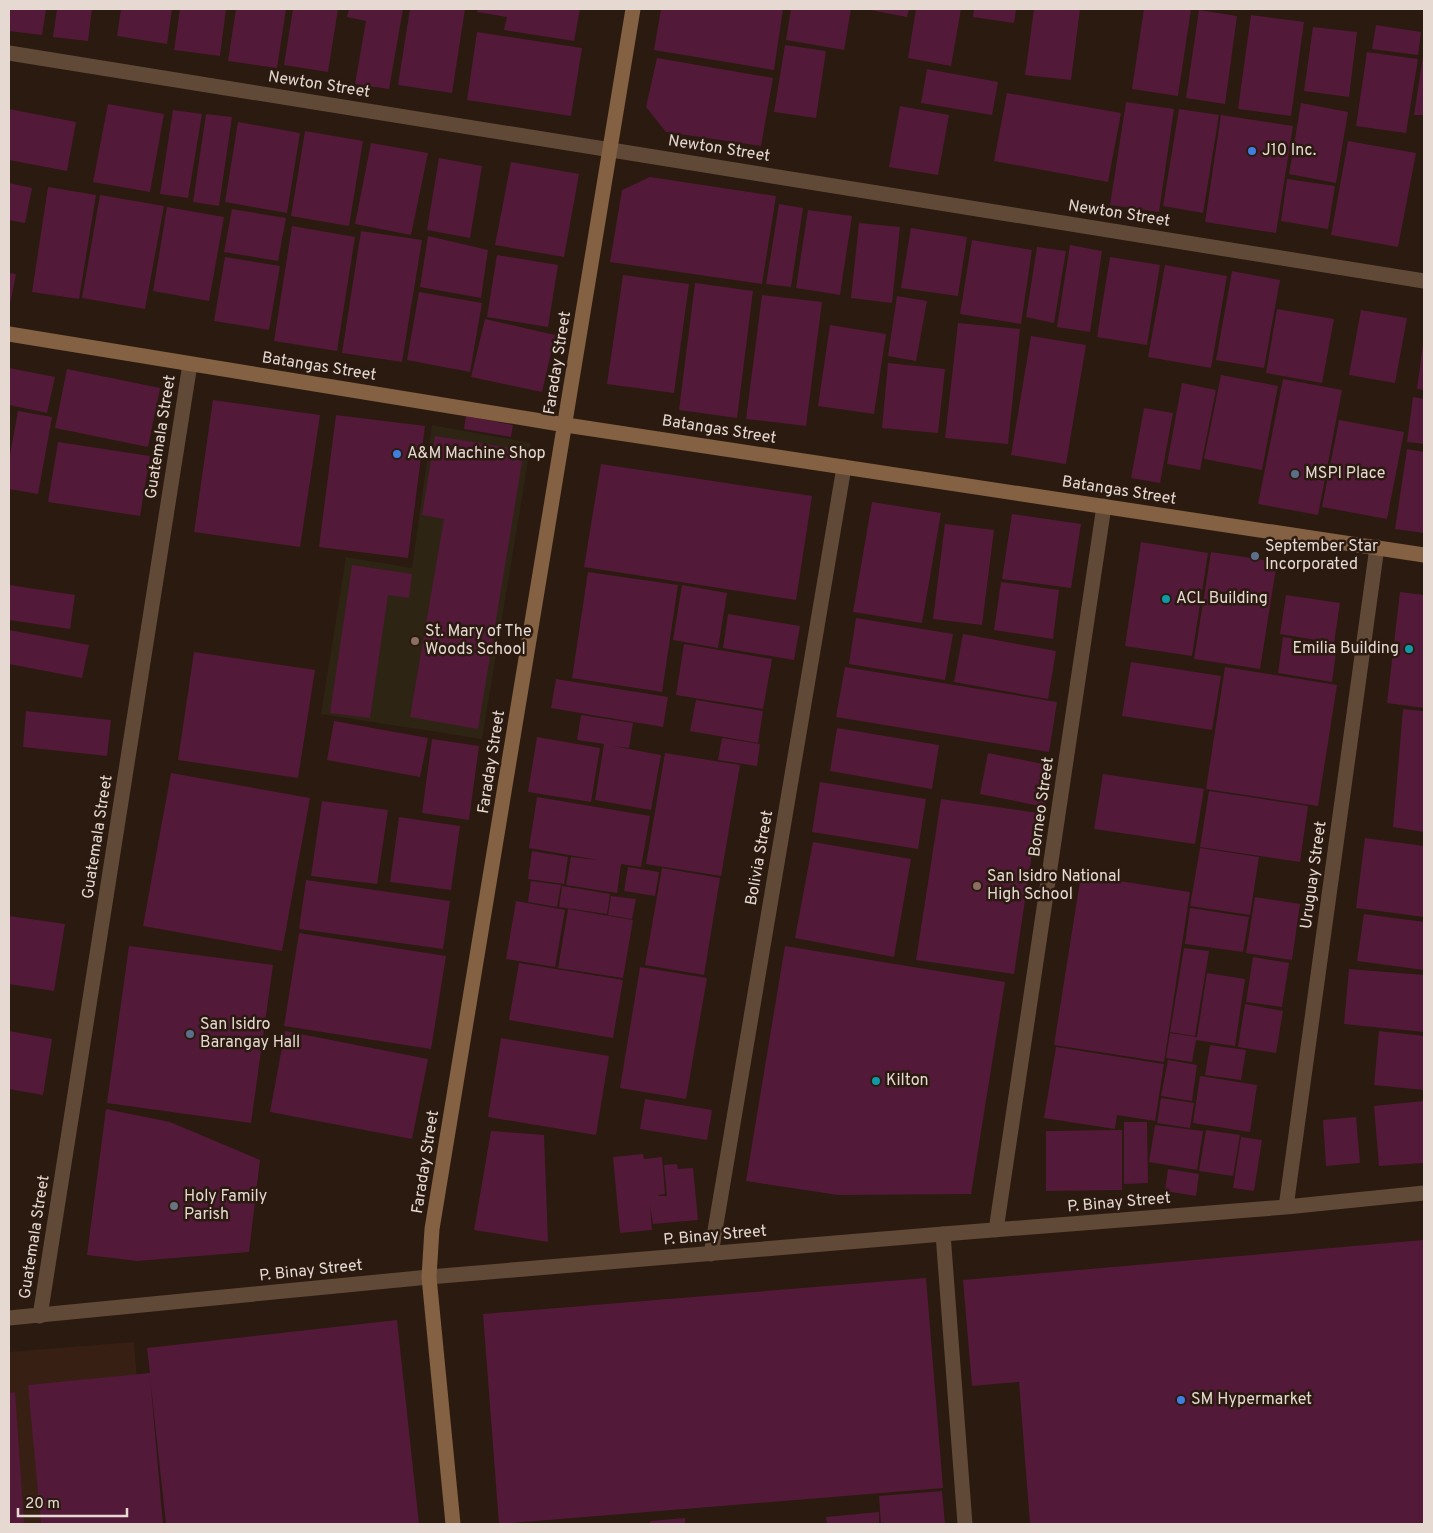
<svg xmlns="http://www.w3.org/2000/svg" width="1433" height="1533" font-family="Overpass,sans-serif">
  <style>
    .built { fill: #372013 }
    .education { fill: #2d2414 }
    .building { fill: #531939 }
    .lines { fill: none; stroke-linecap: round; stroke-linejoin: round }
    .lane { stroke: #604936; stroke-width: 15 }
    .street { stroke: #604936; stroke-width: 15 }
    .secondary { stroke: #846142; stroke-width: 15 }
    .shop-dot { fill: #3f7fe0; stroke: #2b1a10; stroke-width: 2 }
    .service-dot { fill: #5c6f8a; stroke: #2b1a10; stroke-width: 2 }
    .culture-dot { fill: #0f9aa8; stroke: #2b1a10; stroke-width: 2 }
    .education-dot { fill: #8d6e63; stroke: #2b1a10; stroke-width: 2 }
    .worship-dot { fill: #6b7280; stroke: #2b1a10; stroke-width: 2 }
    .labels { text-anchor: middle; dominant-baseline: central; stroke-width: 5; stroke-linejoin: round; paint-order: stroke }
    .street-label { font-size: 16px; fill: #e5d9d2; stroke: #2b1a10 }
    .poi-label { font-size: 16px; fill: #e5d9d2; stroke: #2b1a10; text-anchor: start }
  </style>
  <rect width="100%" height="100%" fill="#2b1a10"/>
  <path class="built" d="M134,1342L148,1524H9V1352Z"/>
  <path class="education" d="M432,425L531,443L482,739L321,714L346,557L412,568Z"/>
  <path class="building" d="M9,9H46L42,35L9,31Z
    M57,9H92L88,41L53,37Z
    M121,9H172L167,44L117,36Z
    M180,9H226L220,56L174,50Z
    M236,9H286L277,68L228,61Z
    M293,9H338L328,72L284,65Z
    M349,9H403L389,89L355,84L366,21L347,17Z
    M410,9H465L452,93L398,85Z
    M478,9H580L574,41L504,30L507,17L477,12Z
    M661,9H783L774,70L654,50Z
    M791,9H851L844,50L786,40Z
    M865,9H909L907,17Z
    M916,9H961L951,66L908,58Z
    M974,9H1016L1014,23L973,17Z
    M1034,9H1080L1071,80L1025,75Z
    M1144,9H1191L1178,96L1132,89Z
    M1199,10L1237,16L1225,104L1186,98Z
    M1251,15L1304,22L1291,116L1238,109Z
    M1376,25L1421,32L1418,55L1372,49Z
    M1313,27L1357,32L1349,97L1304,91Z
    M477,32L582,48L571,116L467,100Z
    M785,45L826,51L816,118L774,112Z
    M1367,52L1418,59L1406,133L1356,126Z
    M1423,56L1424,115H1414Z
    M657,58L773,78L761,146L666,132L646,107Z
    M927,69L998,82L992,115L921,103Z
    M1007,93L1121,113L1108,182L994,161Z
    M1126,102L1174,109L1159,212L1110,205Z
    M1301,103L1348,112L1336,183L1289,174Z
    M108,104L164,114L150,192L93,182Z
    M900,106L949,115L938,175L889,167Z
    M9,109L76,122L67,171L9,160Z
    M1179,109L1219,115L1203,213L1163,206Z
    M173,110L202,114L188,198L160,194Z
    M206,114L232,117L219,206L193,202Z
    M1221,115L1293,126L1276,233L1205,222Z
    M238,122L300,133L287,213L225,202Z
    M305,131L363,141L349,226L291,216Z
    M1348,141L1416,153L1398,247L1331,235Z
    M371,143L428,153L411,235L355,224Z
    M439,158L482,166L470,238L427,230Z
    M511,162L579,174L564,257L495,245Z
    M650,177L776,196L762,284L610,262L622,190Z
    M1287,179L1335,186L1328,229L1281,221Z
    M9,183L32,188L25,223L9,220Z
    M48,187L96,195L79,299L32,292Z
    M100,195L164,206L145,309L82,298Z
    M779,204L803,208L791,287L766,284Z
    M167,207L224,217L209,301L153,291Z
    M232,209L286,218L278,261L224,252Z
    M808,210L852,216L840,295L796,288Z
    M859,223L900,227L892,303L851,298Z
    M292,226L355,237L337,351L274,341Z
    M911,228L967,237L958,296L901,288Z
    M361,231L422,240L402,362L342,353Z
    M428,236L488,250L481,298L420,287Z
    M972,240L1032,250L1021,324L960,314Z
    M1070,245L1102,251L1090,332L1057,327Z
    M1037,247L1066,251L1054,323L1026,317Z
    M497,255L558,265L548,327L487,317Z
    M225,257L280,266L269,330L214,321Z
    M1110,257L1160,265L1147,345L1097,337Z
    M1165,265L1227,276L1211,368L1148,357Z
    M1232,271L1280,280L1264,368L1216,360Z
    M9,273L16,274L10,304H9Z
    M623,275L689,284L674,393L607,384Z
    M695,283L753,291L737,418L679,410Z
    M419,292L482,303L470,372L407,360Z
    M762,295L822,302L806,426L746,419Z
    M897,296L927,301L916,361L888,356Z
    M1277,309L1334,319L1322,383L1266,373Z
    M1361,310L1407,318L1395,383L1349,375Z
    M485,319L555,335L542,392L471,377Z
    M958,323L1020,329L1008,444L945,438Z
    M830,325L886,334L874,414L818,406Z
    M1031,336L1086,345L1066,464L1011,455Z
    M1423,344H1424V390L1417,389Z
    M888,363L945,369L938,433L882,428Z
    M9,368L55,377L47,413L9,405Z
    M67,369L160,388L148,447L55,428Z
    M1221,375L1278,386L1262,470L1204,459Z
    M1283,379L1342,390L1318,515L1258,504Z
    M1182,383L1216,390L1200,470L1167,464Z
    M1413,397L1424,399V444L1407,442Z
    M213,400L320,415L300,547L194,532Z
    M1144,408L1173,413L1160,483L1131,478Z
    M18,411L52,417L38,494L9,489V460Z
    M336,415L425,426L408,558L319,547Z
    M466,416L513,425L511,437L464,429Z
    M1339,420L1404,432L1387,519L1322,507Z
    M435,436L524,450L478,729L410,717L444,519L422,515Z
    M58,442L150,456L140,516L48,502Z
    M1407,449L1424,452V533L1395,529Z
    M601,464L812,496L796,600L584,567Z
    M872,502L941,513L922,623L853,612Z
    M1012,514L1081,524L1071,588L1002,579Z
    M945,524L994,530L982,625L933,619Z
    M1141,542L1208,553L1192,656L1125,646Z
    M1211,552L1277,562L1260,669L1194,659Z
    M352,565L412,574L409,598L388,595L370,718L330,713Z
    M588,572L678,585L662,692L572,678Z
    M1001,582L1059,590L1053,639L994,630Z
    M9,585L75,595L70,629L9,620Z
    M682,585L727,593L718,648L673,640Z
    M1400,592L1424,595V708L1387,703Z
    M1286,595L1340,603L1334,643L1280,634Z
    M728,614L800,626L794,660L723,648Z
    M856,618L953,634L945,680L849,664Z
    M9,630L89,645L82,678L9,664Z
    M963,634L1056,651L1048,699L954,682Z
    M1283,637L1337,646L1332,682L1278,673Z
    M684,644L772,659L763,709L676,695Z
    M194,652L315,670L298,778L178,760Z
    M1131,662L1221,676L1212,730L1122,716Z
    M845,667L1057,702L1049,752L836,717Z
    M1225,667L1337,685L1318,806L1206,789Z
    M556,679L668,697L663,727L551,708Z
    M696,700L763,711L758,743L690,731Z
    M1403,709L1424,711V832L1393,827Z
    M26,711L111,720L107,756L23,747Z
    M581,715L633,723L629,748L613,746L661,755L651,810L595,800L604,744L577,740Z
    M334,721L428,738L420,777L327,760Z
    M837,728L939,745L932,789L830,771Z
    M537,737L600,748L591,802L528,792Z
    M722,738L760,744L757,766L718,760Z
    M432,739L479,746L469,820L422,813Z
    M665,753L740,765L721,876L646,864Z
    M988,753L1053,766L1045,807L980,794Z
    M171,773L310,798L282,951L143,926Z
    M1103,774L1204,789L1195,844L1094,829Z
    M820,782L926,799L918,849L812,832Z
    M1209,791L1308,806L1300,862L1200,847Z
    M537,797L650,816L641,867L621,864L617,893L566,885L571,857L598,860L529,848Z
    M941,799L1038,813L1014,974L916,960Z
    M322,801L388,810L377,884L311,876Z
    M399,817L460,826L451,890L390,882Z
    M1365,838L1424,846V917L1356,908Z
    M813,842L911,859L894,957L795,938Z
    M1200,848L1259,857L1250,915L1190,906Z
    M532,851L568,857L564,884L528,879Z
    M628,867L659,872L655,896L624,891Z
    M662,868L720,878L704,975L645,965Z
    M1081,875L1190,892L1164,1062L1054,1045Z
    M306,880L450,901L443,949L299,929Z
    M531,881L561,885L557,907L528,902Z
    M562,886L610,894L607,914L559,907Z
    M611,896L636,899L632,919L608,915Z
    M1255,897L1300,904L1292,960L1246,953Z
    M516,901L565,910L555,967L506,959Z
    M1190,908L1249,917L1243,952L1185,944Z
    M568,909L633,920L623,978L558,968Z
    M1364,914L1424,922V970L1357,961Z
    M9,916L65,924L54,991L9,984Z
    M299,933L446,956L431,1049L284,1026Z
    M129,946L273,965L251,1123L107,1103Z
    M785,946L1005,982L971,1194L838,1195L746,1181Z
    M1184,948L1209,951L1195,1036L1170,1032Z
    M1253,957L1289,963L1282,1007L1246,1002Z
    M519,963L623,980L613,1038L509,1020Z
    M640,967L707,978L686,1099L620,1088Z
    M1349,969L1424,975V1032L1344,1024Z
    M1207,973L1245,979L1235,1046L1196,1040L1192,1062L1166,1058L1170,1033L1197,1037Z
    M1245,1004L1283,1011L1276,1053L1238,1047Z
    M9,1031L52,1039L43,1095L9,1089Z
    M285,1031L428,1059L412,1139L270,1112Z
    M1379,1031L1424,1036V1090L1374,1085Z
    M501,1038L609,1056L596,1135L488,1117Z
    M1210,1045L1246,1050L1241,1080L1205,1075Z
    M1056,1047L1164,1064L1155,1121L1117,1115L1115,1129L1044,1118Z
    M1168,1060L1197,1065L1192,1101L1161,1096Z
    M1200,1076L1257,1085L1250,1132L1193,1123Z
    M1161,1098L1194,1103L1190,1128L1157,1123Z
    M645,1099L712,1110L707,1140L640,1129Z
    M1424,1101V1163L1379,1166L1374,1106Z
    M106,1109L170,1122L260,1160L249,1252L137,1261L87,1255Z
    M1356,1117L1360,1163L1326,1166L1323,1120Z
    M1124,1122H1147L1148,1183L1124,1184Z
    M1155,1125L1203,1131L1197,1170L1149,1162Z
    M1122,1130V1190L1046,1191V1131Z
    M1206,1130L1240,1135L1233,1176L1199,1171Z
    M491,1131L544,1135L548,1242L474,1230Z
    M1241,1137L1262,1140L1254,1191L1233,1188Z
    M643,1154L644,1159L662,1157L665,1194L658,1195L659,1196H667L664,1165L677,1164L678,1169L693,1168L698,1220L653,1224L650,1205L652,1230L620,1233L613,1157Z
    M1168,1169L1199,1174L1196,1196L1165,1191Z
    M1424,1240V1524H1030L1019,1382L972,1386L963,1280Z
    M926,1278L943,1488L499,1524L483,1314Z
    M397,1320L419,1524H166L150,1377L163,1524H41L28,1385L150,1373L147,1348Z
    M15,1392L24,1524H9V1393Z
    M942,1491L945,1524H881L879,1496Z
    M879,1512V1524H827L826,1517Z
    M685,1518V1524H650V1521Z"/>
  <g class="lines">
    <path class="lane" d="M943,1234L965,1524"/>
    <path class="street" d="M9,53L1424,281
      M1286,1207L1377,547
      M996,1230L1104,506
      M711,1254L844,467
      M40,1316L190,364
      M9,1318L429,1277L943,1234L1286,1207L1424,1193"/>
    <path class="secondary" d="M9,334L566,425L1424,555
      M453,1524L429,1277L432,1229L633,9"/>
  </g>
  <g class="shop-dot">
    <circle cx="1252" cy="151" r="5"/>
    <circle cx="397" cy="454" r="5"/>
    <circle cx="1181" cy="1400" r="5"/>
  </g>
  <g class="service-dot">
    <circle cx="1295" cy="474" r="5"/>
    <circle cx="1255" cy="556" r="5"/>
    <circle cx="190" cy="1034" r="5"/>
  </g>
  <g class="culture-dot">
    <circle cx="1166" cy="599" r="5"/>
    <circle cx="1409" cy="649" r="5"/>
    <circle cx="876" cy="1081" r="5"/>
  </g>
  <g class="education-dot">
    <circle cx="415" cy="641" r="5"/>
    <circle cx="977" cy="886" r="5"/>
  </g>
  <circle class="worship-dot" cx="174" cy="1206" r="5"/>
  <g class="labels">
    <g class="street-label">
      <text transform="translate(319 85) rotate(9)">Newton Street</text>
      <text transform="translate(719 149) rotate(9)">Newton Street</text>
      <text transform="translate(1119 214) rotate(9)">Newton Street</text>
      <text transform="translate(558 363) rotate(-81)">Faraday Street</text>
      <text transform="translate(319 367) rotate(9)">Batangas Street</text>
      <text transform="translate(719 430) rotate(9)">Batangas Street</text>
      <text transform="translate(161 437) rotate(-81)">Guatemala Street</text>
      <text transform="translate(1119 491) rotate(9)">Batangas Street</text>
      <text transform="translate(492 762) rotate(-81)">Faraday Street</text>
      <text transform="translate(1042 807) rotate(-82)">Borneo Street</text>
      <text transform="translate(98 837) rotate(-81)">Guatemala Street</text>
      <text transform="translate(760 858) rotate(-80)">Bolivia Street</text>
      <text transform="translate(1314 875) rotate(-82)">Uruguay Street</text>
      <text transform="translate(426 1162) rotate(-81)">Faraday Street</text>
      <text transform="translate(1119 1203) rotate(-5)">P. Binay Street</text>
      <text transform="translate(715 1236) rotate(-5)">P. Binay Street</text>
      <text transform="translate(35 1237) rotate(-81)">Guatemala Street</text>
      <text transform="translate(311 1271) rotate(-6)">P. Binay Street</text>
    </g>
    <g class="poi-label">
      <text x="1262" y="151">J10 Inc.</text>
      <text x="407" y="454">A&amp;M Machine Shop</text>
      <text x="1305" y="474">MSPI Place</text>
      <text x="1265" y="547">September Star<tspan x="1265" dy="18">Incorporated</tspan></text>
      <text x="1176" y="599">ACL Building</text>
      <text x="425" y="632">St. Mary of The<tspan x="425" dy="18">Woods School</tspan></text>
      <text x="1399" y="649" text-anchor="end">Emilia Building</text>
      <text x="987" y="877">San Isidro National<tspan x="987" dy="18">High School</tspan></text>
      <text x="200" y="1025">San Isidro<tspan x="200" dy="18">Barangay Hall</tspan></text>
      <text x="886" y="1081">Kilton</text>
      <text x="184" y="1197">Holy Family<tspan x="184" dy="18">Parish</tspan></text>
      <text x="1191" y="1400">SM Hypermarket</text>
    </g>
  </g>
  <rect width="1433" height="1533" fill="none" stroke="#e5d9d2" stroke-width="20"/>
  <path d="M18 1508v8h109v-8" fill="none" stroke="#e5d9d2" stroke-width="2.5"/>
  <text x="25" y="1508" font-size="15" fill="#e5d9d2" stroke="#2b1a10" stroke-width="4" paint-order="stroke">20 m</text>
</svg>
